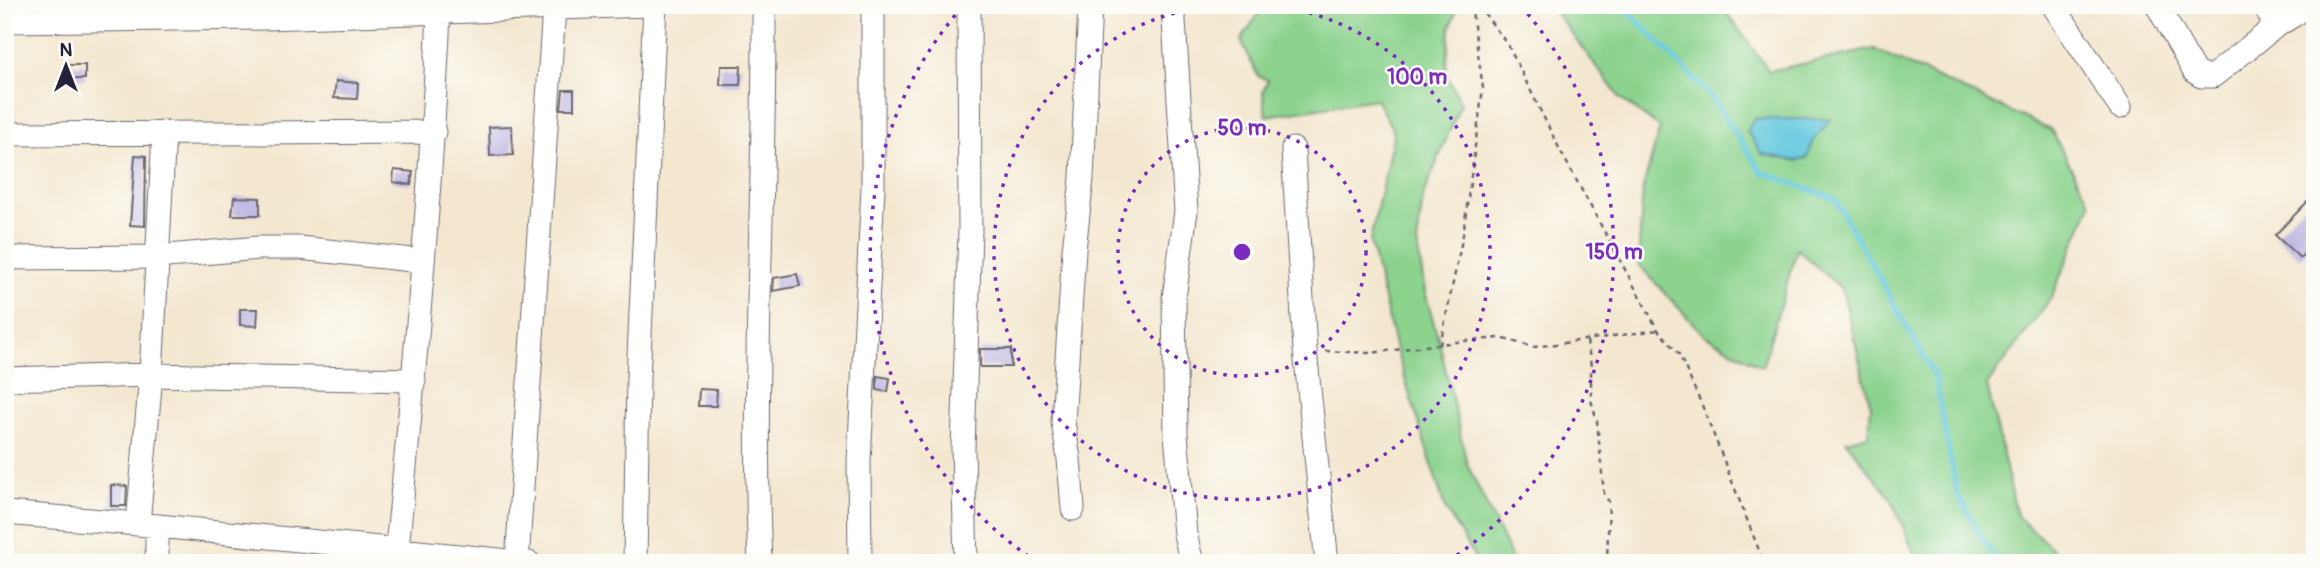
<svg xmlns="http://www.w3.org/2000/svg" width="2320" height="568" font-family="Pangolin,sans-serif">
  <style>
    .green { fill: #8cd38e; stroke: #577a64; stroke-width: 2 }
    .water { fill: #61c8de; stroke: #42758c; stroke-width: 2 }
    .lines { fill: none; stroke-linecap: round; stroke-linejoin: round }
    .stream { stroke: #61c8de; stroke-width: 5 }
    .building { fill: #bdb6e3 }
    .minor-casing { stroke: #6b676f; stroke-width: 25 }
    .path { stroke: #6b676f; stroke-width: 2.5; stroke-dasharray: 5 5; stroke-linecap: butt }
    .minor { stroke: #fff; stroke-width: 23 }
    .ring { fill: none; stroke: #7b2cbf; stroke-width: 3.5; stroke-dasharray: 3.5 7 }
    .centre { fill: #7b2cbf; stroke: #fdfcf7; stroke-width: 3.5 }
    .ring-label { font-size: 21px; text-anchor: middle; font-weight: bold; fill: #7b2cbf; stroke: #fdfcf7; stroke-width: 5; stroke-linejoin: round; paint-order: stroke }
  </style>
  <rect width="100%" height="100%" fill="#fdfcf7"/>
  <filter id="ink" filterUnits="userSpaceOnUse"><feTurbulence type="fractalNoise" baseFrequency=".0143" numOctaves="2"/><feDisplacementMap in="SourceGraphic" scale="14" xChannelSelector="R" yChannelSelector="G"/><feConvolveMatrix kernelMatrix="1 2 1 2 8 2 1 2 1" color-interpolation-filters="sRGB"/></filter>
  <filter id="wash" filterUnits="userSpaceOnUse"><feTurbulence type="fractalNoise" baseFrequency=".00686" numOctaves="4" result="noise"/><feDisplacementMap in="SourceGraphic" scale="28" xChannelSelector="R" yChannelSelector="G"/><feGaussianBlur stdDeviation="1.57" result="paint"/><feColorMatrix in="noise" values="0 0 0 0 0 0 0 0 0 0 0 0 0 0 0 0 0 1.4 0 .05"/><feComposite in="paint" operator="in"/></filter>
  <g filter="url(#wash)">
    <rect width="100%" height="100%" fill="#f3e7cf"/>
    <path class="green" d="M1269,5H1458L1450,29L1446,74L1461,103L1423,196L1417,243L1425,292L1440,345L1467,464L1514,563H1478L1445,508L1396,350L1370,241L1394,132L1376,99L1266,116L1263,92L1268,80L1258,76L1241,40L1257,16Z
      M1550,5H1721L1769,71L1874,49L2051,130L2091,204L2051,298L1987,385L2017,516L2068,563H1918L1892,500L1846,441L1868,435L1871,407L1842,289L1797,249L1762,367L1704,335L1638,264L1643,188L1660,128L1620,98Z"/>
    <path class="water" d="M1754,119H1831L1814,140L1807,158L1797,161L1762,154L1747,131Z"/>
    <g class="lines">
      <path class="stream" d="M1622,5L1709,94L1762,172L1835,199L1935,377L1957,494L1997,563"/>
    </g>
    <g id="blocks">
      <path class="building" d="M67,65H85V79H67Z
        M721,66H741L740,85H720Z
        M336,81L358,83L357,99L334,98Z
        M563,90H574V109H561Z
        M512,126L513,155L490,156L489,127Z
        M135,155L146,156L145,226L130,225Z
        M394,170L413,172L411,185L393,182Z
        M2315,194V243L2300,258L2275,235Z
        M234,197L260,198V215H232Z
        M797,274L800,286L773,291L774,278Z
        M240,309H258L257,326L240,325Z
        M980,349H1011V367H980Z
        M877,376L890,378L888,392L877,390Z
        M699,389L717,390L716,406H698Z
        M111,485L127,486L126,506H111Z"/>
    </g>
  </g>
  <g filter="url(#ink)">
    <use href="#blocks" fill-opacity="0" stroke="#6b676f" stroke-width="2"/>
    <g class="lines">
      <g class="minor-casing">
        <path id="minor" d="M1173,5L1186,211L1174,298L1176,434L1185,534L1192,563
          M2053,5L2120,107
          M2157,5L2194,71L2201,76H2213L2276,26L2310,5
          M2264,5L2276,26
          M5,21L267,18L648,5
          M5,134L434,132
          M1293,149L1305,350L1327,563
          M5,258L156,257L259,248H299L422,261
          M5,379L151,375L414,380
          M1073,509L1069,459L1063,422L1074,250L1082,178L1090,5
          M5,513L138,524L529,563
          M138,524L151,375L164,132
          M397,548C415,370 431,192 439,13
          M517,562L554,8
          M157,563V526
          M635,563L638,379L655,5
          M760,563C752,377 765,191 764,5
          M860,563L859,461L873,188V5
          M966,563L963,449L970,230L969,5"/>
      </g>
      <path class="path" d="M1478,5L1508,45L1561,152L1658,330L1679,354L1704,410L1764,563
        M1587,341L1591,366V400L1597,421L1604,494L1609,502L1607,563
        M1440,345L1463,235L1483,88L1471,5
        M1325,351L1371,353L1464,341L1500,338L1534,347L1658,330"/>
      <use href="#minor" class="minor"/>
    </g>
  </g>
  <g class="ring">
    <circle cx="1242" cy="252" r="124"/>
    <path d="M1268 5A248 248 0 1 1 1216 5"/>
    <path d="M1037 562A372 372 0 0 1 963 6M1521 6A372 372 0 0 1 1447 562"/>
  </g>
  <circle cx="1242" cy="252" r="10" class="centre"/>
  <g class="ring-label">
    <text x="1417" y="84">100 m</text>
    <text x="1242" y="135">50 m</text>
    <text x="1614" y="259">150 m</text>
  </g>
  <rect width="2320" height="568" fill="none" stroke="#fdfcf7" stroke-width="28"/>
  <g transform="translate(66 66)" stroke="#fdfcf7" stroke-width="5" paint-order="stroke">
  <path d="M0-5L12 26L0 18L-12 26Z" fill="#22223b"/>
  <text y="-10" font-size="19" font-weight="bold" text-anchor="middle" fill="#22223b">N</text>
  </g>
</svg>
